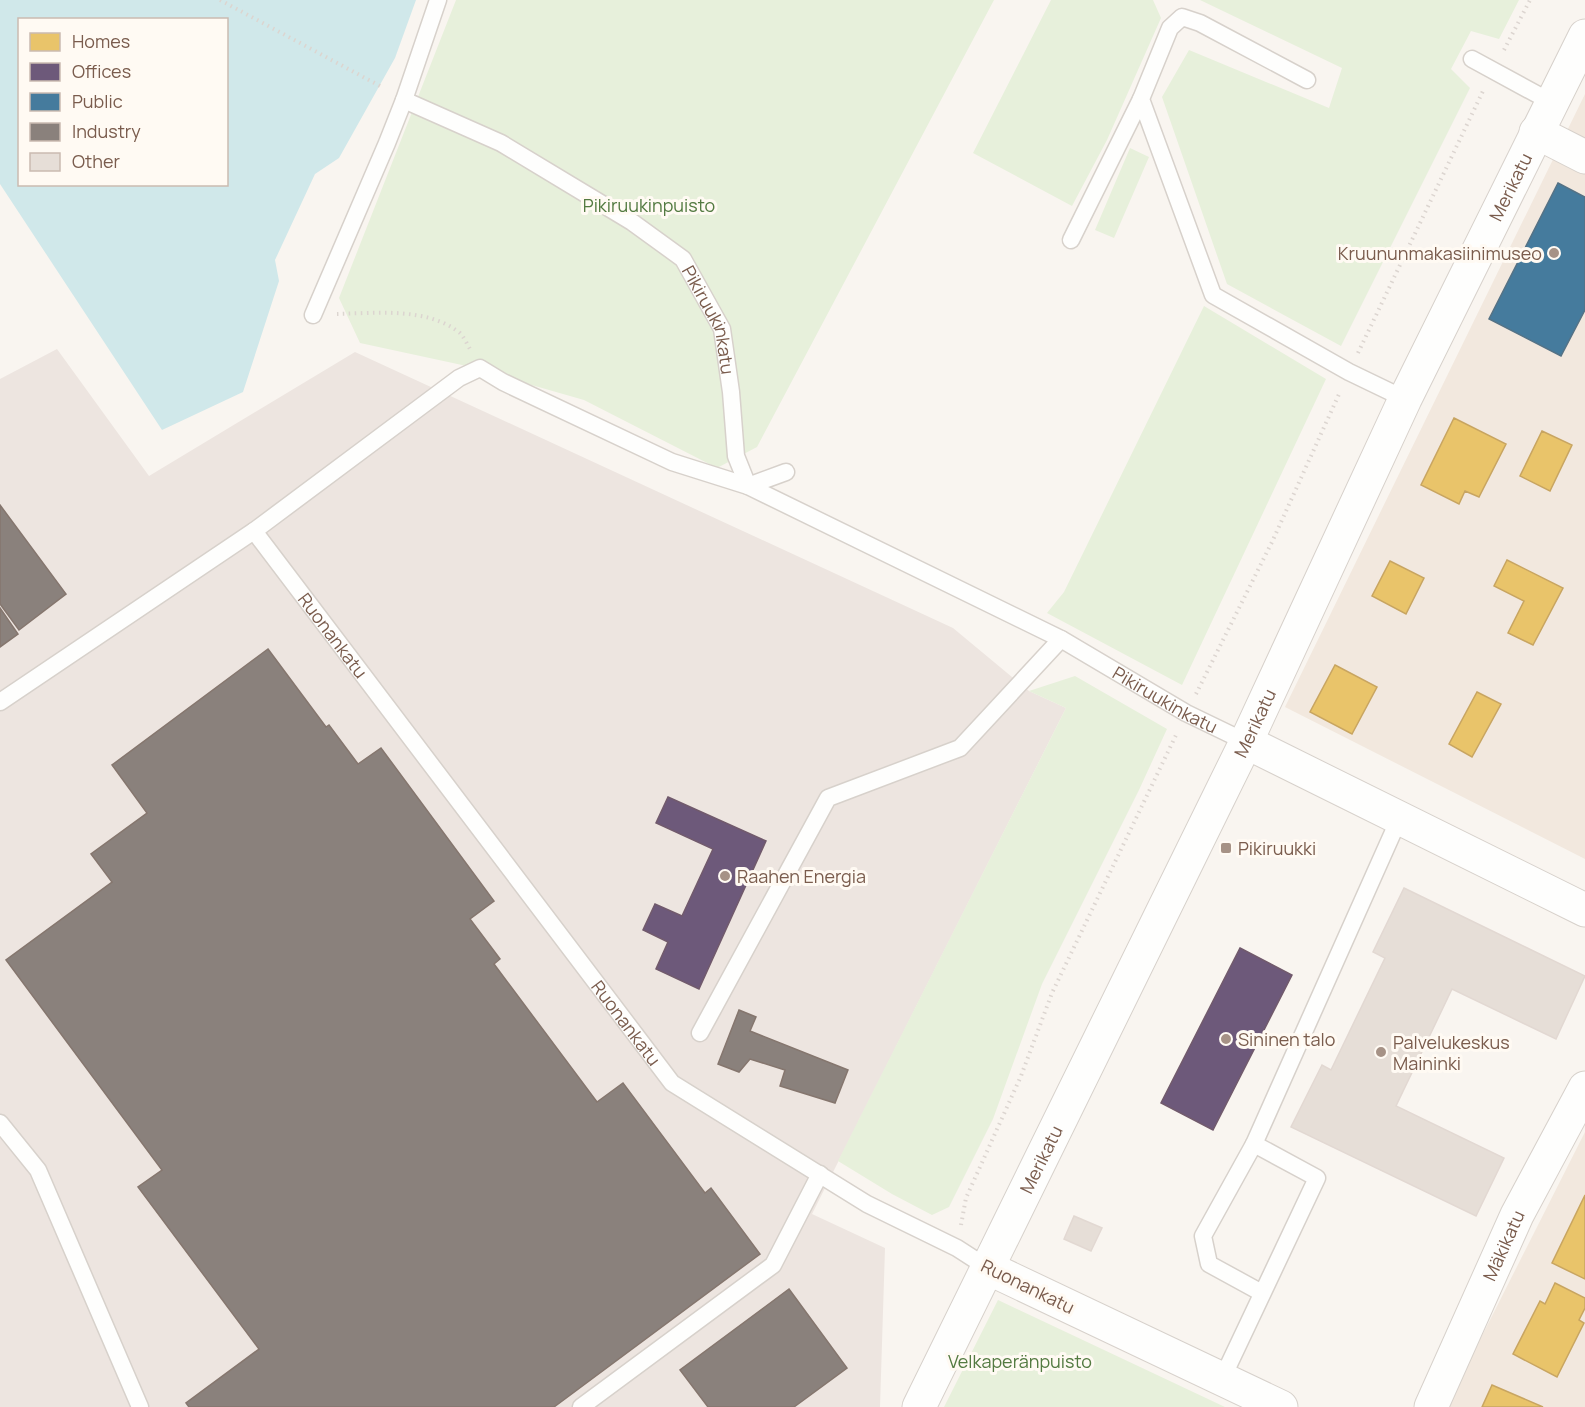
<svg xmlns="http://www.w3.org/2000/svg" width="1585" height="1407" font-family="Manrope,sans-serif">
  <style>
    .residential { fill: #f2e8de }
    .industrial { fill: #ede5e0 }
    .green { fill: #e7f0db }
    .water { fill: #d0e8ea; fill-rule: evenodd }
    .homes { fill: #e9c46a; stroke: #c8a561; stroke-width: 1.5 }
    .offices { fill: #6d597a; stroke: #715a6c; stroke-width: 1.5 }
    .public { fill: #457b9d; stroke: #557285; stroke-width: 1.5 }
    .industry { fill: #8a817c; stroke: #85766e; stroke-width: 1.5 }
    .building { fill: #e6ded7; stroke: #e2d8d2; stroke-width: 1.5 }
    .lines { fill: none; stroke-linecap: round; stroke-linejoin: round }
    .lane-casing { stroke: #d7d1cb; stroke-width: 19 }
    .street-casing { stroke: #d7d1cb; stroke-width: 35 }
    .path { stroke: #dcd5d0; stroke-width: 4; stroke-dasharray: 1.5 4.5; stroke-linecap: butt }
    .lane { stroke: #fefefd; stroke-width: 16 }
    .street { stroke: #fefefd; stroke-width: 33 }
    .poi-dot { fill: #a69286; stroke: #fffaf3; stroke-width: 2 }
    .labels { text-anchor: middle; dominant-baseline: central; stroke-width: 6; stroke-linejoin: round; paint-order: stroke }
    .street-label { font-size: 18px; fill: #7a5c4d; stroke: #fffaf3 }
    .park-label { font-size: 18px; fill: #537a41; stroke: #fffaf3 }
    .poi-label { font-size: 18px; fill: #7a5c4d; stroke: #fffaf3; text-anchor: start }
  </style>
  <rect width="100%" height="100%" fill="#f9f5f0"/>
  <path class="residential" d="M1585,94V859L1285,707Z
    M1585,1132V1407H1446Z"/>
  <path class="industrial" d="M57,349L149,476L355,352L953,628L1029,691L1066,708L812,1214L885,1248L880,1407H0V379Z"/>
  <path class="green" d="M456,0H994L757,447L717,468L584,400L462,365L360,343L339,298Z
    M1051,0H1153L1161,18L1107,140L1072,206L973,153Z
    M1200,0H1519L1499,39L1471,31L1451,69L1470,88L1341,346L1227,284L1162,97L1189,50L1329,108L1342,68Z
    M1130,148L1149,157L1114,238L1095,230Z
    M1204,306L1326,379L1182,685L1047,613L1064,592Z
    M1075,676L1167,729L1139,790L1042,984L993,1119L949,1207L932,1215L892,1194L838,1161L1066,708L1029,691Z
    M998,1300L1225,1407H944Z"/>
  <path class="water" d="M0,0H416L395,58L339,158L315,174L275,260L279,281L243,392L162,430L0,184ZM20,20H226V184H20Z"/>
  <path class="homes" d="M1454,418L1506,444L1479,497L1465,491L1459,504L1421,485Z
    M1542,431L1572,445L1550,491L1520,476Z
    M1507,560L1563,588L1533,645L1508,633L1524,601L1494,586Z
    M1390,561L1424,578L1406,614L1372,596Z
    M1335,665L1377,687L1352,734L1310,712Z
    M1477,692L1501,704L1472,757L1449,744Z
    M1585,1195V1279L1552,1263Z
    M1555,1283L1585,1298V1308L1579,1320L1584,1323L1557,1377L1513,1354L1540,1301L1545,1304Z
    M1492,1385L1543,1407H1482Z"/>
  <path class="offices" d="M668,797L766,841L699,989L656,969L668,942L643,930L655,904L682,916L713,849L656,823Z
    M1240,948L1292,975L1213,1130L1161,1103Z"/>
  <path class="public" d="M1558,183L1585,197V310L1561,356L1489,319Z"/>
  <path class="industry" d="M0,505L66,594L19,630L0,604Z
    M0,608L18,634L0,647Z
    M268,649L326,727L329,725L358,764L381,748L494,901L470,919L500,959L494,964L597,1102L623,1083L705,1193L711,1188L760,1254L554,1407H189L186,1403L259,1349L138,1187L162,1170L6,960L112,882L91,854L147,813L112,765Z
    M739,1010L756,1017L750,1031L848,1070L835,1103L780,1086L785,1070L750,1059L739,1072L718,1064Z
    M789,1289L847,1368L794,1407H708L680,1370Z"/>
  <path class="building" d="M1404,888L1585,976L1556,1039L1452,989L1396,1106L1504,1158L1476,1216L1291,1127L1322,1065L1331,1070L1385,958L1373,952Z
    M1074,1216L1102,1228L1091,1251L1064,1239Z"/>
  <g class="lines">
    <g class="lane-casing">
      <g id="lane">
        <path id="s1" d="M438,0L404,100L501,143L632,222L683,259L722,329L731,392L736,456L748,486L1061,639L1186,713L1246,742"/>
        <path d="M1472,59L1553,103"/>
        <path d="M1307,80L1200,23L1182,17L1170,28L1141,99L1213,295L1349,372L1405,399"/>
        <path d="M1071,240L1141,99"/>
        <path d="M313,315L387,143L404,100"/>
        <path id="s2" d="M786,472L748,486L672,462L503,382L480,368L459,378L254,531L672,1083L867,1204L957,1248L988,1268"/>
        <path d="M0,702L254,531"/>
        <path d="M700,1033L828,798L960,748L1061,639"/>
        <path d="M0,1123L38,1170L140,1407"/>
        <path d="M1262,1293L1209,1264L1203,1236L1254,1144L1399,819"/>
        <path d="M1222,1379L1317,1178L1254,1144"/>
        <path d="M581,1407L773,1265L820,1174"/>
      </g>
    </g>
    <g class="street-casing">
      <g id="street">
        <path d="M1536,132L1585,157"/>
        <path d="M1246,742L1585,910"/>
        <path d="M988,1268L1281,1407"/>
        <path id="s3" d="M919,1407L1246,742L1405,399L1585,36"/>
        <path id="s4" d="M1431,1407L1517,1215L1585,1088"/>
      </g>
    </g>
    <path class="path" d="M220,0L380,86
      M1504,50L1530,0
      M337,314C377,313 427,307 460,333C464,337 467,344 470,349
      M1358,353L1483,91
      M1196,694L1272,542L1340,392
      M961,1225L966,1198L1021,1076L1052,993L1177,733"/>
    <use href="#lane" class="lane"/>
    <use href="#street" class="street"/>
  </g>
  <g class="poi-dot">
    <circle cx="1554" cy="253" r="6"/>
    <rect x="1220" y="842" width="12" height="12" rx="3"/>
    <circle cx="725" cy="876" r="6"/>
    <circle cx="1226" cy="1039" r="6"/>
    <circle cx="1381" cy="1052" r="6"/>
  </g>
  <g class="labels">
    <g class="street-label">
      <text stroke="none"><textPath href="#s3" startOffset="1356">Merikatu</textPath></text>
      <text stroke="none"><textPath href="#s1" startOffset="495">Pikiruukinkatu</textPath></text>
      <text stroke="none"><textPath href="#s2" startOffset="744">Ruonankatu</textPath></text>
      <text stroke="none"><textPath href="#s1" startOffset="1137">Pikiruukinkatu</textPath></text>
      <text stroke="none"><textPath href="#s3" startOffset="762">Merikatu</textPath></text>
      <text stroke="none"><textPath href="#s2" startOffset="1230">Ruonankatu</textPath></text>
      <text stroke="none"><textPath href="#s3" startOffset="276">Merikatu</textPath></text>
      <text stroke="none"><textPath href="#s4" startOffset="177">Mäkikatu</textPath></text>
      <text transform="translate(1028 1286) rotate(26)">Ruonankatu</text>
    </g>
    <g class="park-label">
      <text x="649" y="205">Pikiruukinpuisto</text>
      <text x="1020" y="1361">Velkaperänpuisto</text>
    </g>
    <g class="poi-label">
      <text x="1542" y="253" text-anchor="end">Kruununmakasiinimuseo</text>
      <text x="1238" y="848">Pikiruukki</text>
      <text x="737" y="876">Raahen Energia</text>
      <text x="1238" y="1039">Sininen talo</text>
      <text x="1393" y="1042">Palvelukeskus<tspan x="1393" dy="21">Maininki</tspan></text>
    </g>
  </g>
  <rect x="18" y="18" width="210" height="168" fill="#fffaf3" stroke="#cabbb1" stroke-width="1.5"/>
  <rect x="30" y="33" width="30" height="18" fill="#e9c46a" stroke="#cabbb1" stroke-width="1.5"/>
  <text x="72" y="48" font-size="18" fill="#7a5c4d">Homes</text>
  <rect x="30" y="63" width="30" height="18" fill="#6d597a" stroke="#cabbb1" stroke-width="1.5"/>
  <text x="72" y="78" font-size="18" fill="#7a5c4d">Offices</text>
  <rect x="30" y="93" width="30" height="18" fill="#457b9d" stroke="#cabbb1" stroke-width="1.5"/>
  <text x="72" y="108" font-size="18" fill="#7a5c4d">Public</text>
  <rect x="30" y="123" width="30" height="18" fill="#8a817c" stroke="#cabbb1" stroke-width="1.5"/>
  <text x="72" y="138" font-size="18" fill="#7a5c4d">Industry</text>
  <rect x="30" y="153" width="30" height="18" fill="#e6ded7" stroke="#cabbb1" stroke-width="1.5"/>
  <text x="72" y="168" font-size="18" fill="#7a5c4d">Other</text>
</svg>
